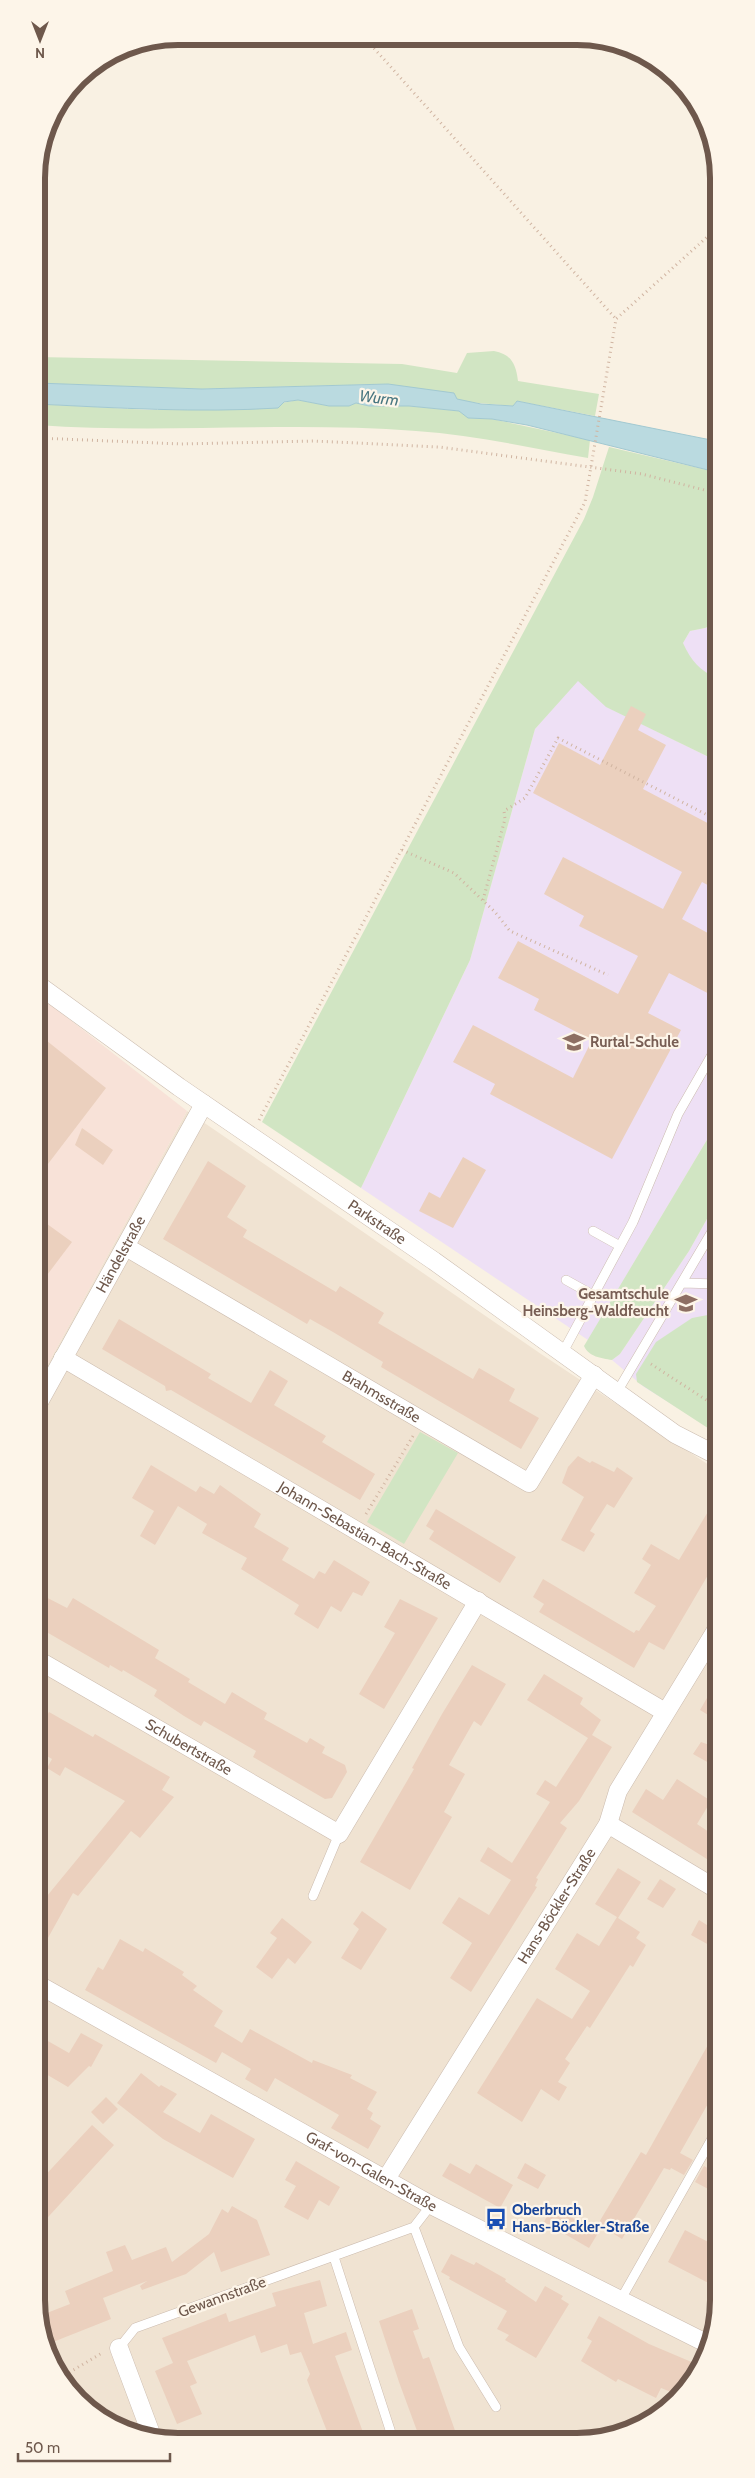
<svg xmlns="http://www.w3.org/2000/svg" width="755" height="2478" font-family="Cabin,sans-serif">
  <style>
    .residential { fill: #f0e3d2 }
    .commercial { fill: #f8e2d8 }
    .education { fill: #eee0f5 }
    .green { fill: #d1e5c3 }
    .water { fill: #badae0; stroke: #a2c9d1 }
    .building { fill: #ebd0be }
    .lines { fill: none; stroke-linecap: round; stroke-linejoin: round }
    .service-casing { stroke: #cbbbae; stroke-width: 10 }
    .minor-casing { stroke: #cbbbae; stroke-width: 19 }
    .path { stroke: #d0b4a1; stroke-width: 3; stroke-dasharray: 1 4; stroke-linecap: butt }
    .service { stroke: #fff; stroke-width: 9 }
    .minor { stroke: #fff; stroke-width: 18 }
    .labels { text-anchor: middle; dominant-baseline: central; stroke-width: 4.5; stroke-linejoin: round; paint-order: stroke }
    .education-label { font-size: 15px; font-weight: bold; fill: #785e54; stroke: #fdf5e9; text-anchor: start }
    .street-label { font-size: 15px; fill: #6e584c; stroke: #fdf5e9 }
    .transit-label { font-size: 15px; font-weight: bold; fill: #164399; stroke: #fdf5e9; text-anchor: start }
    .water-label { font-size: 16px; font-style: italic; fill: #487680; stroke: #fdf5e9 }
    .rim { fill: none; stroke: #6e584c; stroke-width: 6 }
  </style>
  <rect width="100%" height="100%" fill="#f9f1e3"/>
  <path class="residential" d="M187,1111L541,1354L718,1471V2309L708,2355L683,2394L648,2423L604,2439H151L78,2400L39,2327L38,1382Z"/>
  <path class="commercial" d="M37,994L187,1111L38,1382Z"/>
  <path class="education" d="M717,623V679L705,673L690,660L683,643L690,631L705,628Z
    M578,680L607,707L717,761V1123L588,1340L361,1188L470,960L535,729Z
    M717,1201V1432L644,1387L612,1360L620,1354L689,1251Z"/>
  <path class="green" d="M494,351C511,354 516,364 518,381L599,394L595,416L517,401L513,406L467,402L388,384L202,389L37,383V357L402,364L457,373L467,353Z
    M298,400L329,406H349L356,403L369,406H409L459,411L469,418L492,419L590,440L588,458C531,448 474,435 416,431C290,421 163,434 37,425V404L151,410H244Z
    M609,447L716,472L717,623L705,628L690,631L683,643C691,661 700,670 717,679V761L606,707L578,681L535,729L470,960L361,1188L262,1122L584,519L593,497Z
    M717,1123V1201L689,1251L620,1354L612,1360C601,1358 589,1357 584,1346Z
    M713,1314H717V1434L637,1382L636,1374L656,1342L692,1318Z
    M420,1432L458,1453L404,1544L367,1522Z"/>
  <path class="water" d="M37,383L202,389L388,384L454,393L457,399L481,404L513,406L517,401L716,441V472L527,425L492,419L468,418L459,411L409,406H369L356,403L349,406H329L298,400L284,402L278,408C198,413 117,408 37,404Z"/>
  <path class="building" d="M631,706L646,714L638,730L666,745L643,789L717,828V890L702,882L682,919L717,938V998L669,973L648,1013L681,1030L612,1159L490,1094L495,1084L453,1062L473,1025L573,1078L592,1040L534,1010L539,999L498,978L518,941L618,994L638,956L579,926L584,916L544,894L563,857L663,909L682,872L533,793L559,743L600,765Z
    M37,1033L106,1088L38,1177Z
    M82,1128L113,1150L103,1165L75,1145Z
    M463,1157L486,1170L453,1228L419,1211L429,1192L440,1198Z
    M208,1161L246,1186L227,1217L247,1230L243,1237L336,1292L340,1286L384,1313L378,1323L473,1379L479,1368L515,1389L509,1401L539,1418L521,1449L381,1367L383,1362L333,1332L310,1319L307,1324L163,1239Z
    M43,1221L72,1242L38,1287V1234Z
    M119,1319L211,1374L208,1378L251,1403L270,1370L288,1381L274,1405L326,1436L322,1442L375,1474L360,1500L171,1390L166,1391L165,1386L102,1349Z
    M578,1456L590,1463L592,1461L614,1472L617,1467L633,1478L614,1508L607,1504L590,1531L595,1534L584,1552L561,1540L584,1497L562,1483L568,1467Z
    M151,1465L196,1492L200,1486L214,1494L220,1485L261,1514L254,1527L289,1548L282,1560L314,1579L319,1571L325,1574L334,1560L370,1582L362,1596L353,1592L341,1612L331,1606L318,1629L294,1614L299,1605L241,1569L247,1558L202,1533L207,1524L178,1506L155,1545L140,1536L154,1511L132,1498Z
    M718,1495V1558L664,1650L649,1642L634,1668L539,1612L544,1604L533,1597L543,1579L634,1633L636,1630L639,1631L656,1606L634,1593L651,1565L642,1559L651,1544L679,1560Z
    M436,1509L516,1557L500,1583L429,1539L434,1531L426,1526Z
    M38,1593L67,1608L73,1598L159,1650L155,1658L190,1679L188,1682L225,1704L232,1692L267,1713L264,1719L307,1743L310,1738L325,1747L322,1753L345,1765L347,1772L332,1798L325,1799L253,1757L256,1751L204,1721L201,1726L184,1716L154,1696L157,1690L123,1670L122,1672L110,1665L109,1668L43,1630L38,1626Z
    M400,1599L438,1618L384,1709L359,1694L395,1633L384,1627Z
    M472,1665L506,1684L481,1726L474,1721L449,1765L465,1774L444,1812L452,1817L410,1890L360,1862L414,1769L412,1768L442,1714Z
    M544,1674L583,1698L580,1704L601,1720L592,1735L612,1747L579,1801L560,1823L567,1828L536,1878L538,1879L535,1886L537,1887L471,1992L450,1978L472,1943L442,1923L459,1897L489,1915L511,1880L480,1861L488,1847L512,1863L550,1802L536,1794L545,1780L556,1787L588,1738L527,1700Z
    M718,1679V1721L700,1710Z
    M49,1712L93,1737L95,1734L170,1777L162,1790L174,1797L140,1838L131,1831L78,1896L73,1893L39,1954L38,1907L125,1801L65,1767L60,1776L47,1768L52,1759L38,1751V1732Z
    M701,1742L718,1748V1768L693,1754Z
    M677,1779L711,1801L697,1824L718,1838V1866L632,1812L646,1789L663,1800Z
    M618,1868L641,1882L618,1918L640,1932L636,1938L646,1945L633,1967L630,1965L590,2028L587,2026L565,2059L570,2063L558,2082L567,2087L559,2101L541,2089L522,2122L477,2093L537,1998L572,2019L590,1991L555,1969L577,1933L599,1946L617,1917L595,1904Z
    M660,1879L676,1889L663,1908L647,1899Z
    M362,1911L387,1929L361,1970L341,1958L359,1929L353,1924Z
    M282,1918L312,1942L295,1964L288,1958L272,1979L256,1967L277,1938L270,1933Z
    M699,1920L718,1932V1950L691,1935Z
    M120,1939L143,1952L145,1948L184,1972L182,1975L197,1986L193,1990L223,2011L214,2026L242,2043L250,2029L312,2063L313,2060L352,2075L350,2078L377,2092L367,2109L373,2113L370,2119L381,2126L368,2149L331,2128L339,2115L275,2078L267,2092L245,2079L251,2069L222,2052L216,2063L85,1990L98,1967L103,1970Z
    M718,2027V2086L680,2153L693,2160L684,2175L671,2168L670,2170L664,2168L622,2239L598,2224L641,2152L646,2155Z
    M81,2033L103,2045L91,2067L89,2066L68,2087L39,2070V2036L69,2053Z
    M141,2073L159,2087L161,2085L177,2094L163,2112L200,2133L211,2114L255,2139L233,2178L163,2139L117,2103Z
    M106,2097L118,2109L103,2124L91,2112Z
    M92,2125L114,2145L39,2227V2182Z
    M296,2161L340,2187L329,2206L319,2200L308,2220L284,2207L296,2186L285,2180Z
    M450,2163L470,2174L476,2164L513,2185L500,2208L442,2176Z
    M525,2163L546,2175L538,2189L517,2178Z
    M704,2166L718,2174V2180L712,2191L695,2182Z
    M232,2206L257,2220L270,2255L221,2272L214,2252L186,2274L142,2290L140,2286L147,2281L103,2298L111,2319L48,2344L39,2327V2316L70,2304L65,2291L113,2271L106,2252L125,2245L132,2260L166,2247L172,2262L209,2234L222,2209L228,2213Z
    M552,2206L598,2233L589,2248L544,2222Z
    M685,2230L718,2247V2288L668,2262Z
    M451,2254L474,2265L476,2262L506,2279L505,2281L536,2302L545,2286L563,2296L561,2299L569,2304L536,2358L505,2340L509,2335L497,2329L507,2311L449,2279L450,2277L441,2272Z
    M320,2280L327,2306L304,2313L313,2344L346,2332L352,2350L335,2356L364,2435L354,2439H330L307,2380L310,2374L301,2352L290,2355L287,2344L261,2353L255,2335L187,2361L197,2383L190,2386L202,2414L177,2424L155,2371L173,2363L162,2338L226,2313L229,2322L276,2306L272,2293Z
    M412,2309L419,2329L413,2331L423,2359L429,2357L458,2439H420L399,2382L379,2321Z
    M599,2316L649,2344L701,2366L683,2394L681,2396L661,2388L656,2398L618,2379L616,2382L581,2361L592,2341L587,2338Z"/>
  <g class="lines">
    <g class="service-casing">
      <path id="service" d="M593,1231L620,1246
        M566,1280L593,1295
        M682,1283L717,1284
        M563,1352L633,1222L678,1114L717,1046
        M617,1392L717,1223
        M313,1896L339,1834
        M414,2227L459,2347L496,2407
        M334,2257L393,2439
        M621,2299L718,2128
        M119,2348L135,2328L414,2227L431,2205"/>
    </g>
    <g class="minor-casing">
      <g id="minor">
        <path id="s1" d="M37,984L179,1087L434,1261L675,1434L718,1456"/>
        <path id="s2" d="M126,1247L529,1483L594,1375"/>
        <path id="s3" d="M63,1358L665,1712"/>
        <path id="s4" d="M38,1404L204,1104"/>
        <path id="s5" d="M38,1660L339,1834L478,1601"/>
        <path d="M608,1824L718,1890"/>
        <path id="s6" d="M39,1985L431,2205L710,2345"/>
        <path id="s7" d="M386,2179L608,1824L618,1791L718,1627"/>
        <path d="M119,2348L153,2439"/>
      </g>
    </g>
    <path class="path" d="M364,37L616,319
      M37,438L181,444L314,441L439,447L642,474L716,493
      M402,850L454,873L495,912L510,931L608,975
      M483,900L505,819L504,811L525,798L558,738L717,820
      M259,1120L585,502L616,319L716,229
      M651,1364L717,1407
      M366,1514L413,1436
      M65,2375L102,2353"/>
    <use href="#service" class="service"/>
    <use href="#minor" class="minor"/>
  </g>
  <defs>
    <g id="school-bare" transform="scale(1.725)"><path d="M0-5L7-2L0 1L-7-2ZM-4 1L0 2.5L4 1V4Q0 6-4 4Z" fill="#8d6e63" stroke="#fdf5e9" stroke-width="2.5" paint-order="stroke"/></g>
    <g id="bus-bare" transform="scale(1.725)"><path d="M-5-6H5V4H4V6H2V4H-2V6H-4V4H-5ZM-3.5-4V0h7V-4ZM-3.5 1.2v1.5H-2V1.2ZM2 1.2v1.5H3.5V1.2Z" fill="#1a4fb4" stroke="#fdf5e9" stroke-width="2.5" paint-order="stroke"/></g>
  </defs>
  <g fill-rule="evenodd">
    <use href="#school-bare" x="574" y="1042"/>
    <use href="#school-bare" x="686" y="1303"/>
    <use href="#bus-bare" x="496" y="2219"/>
  </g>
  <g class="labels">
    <g class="education-label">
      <text x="590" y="1042">Rurtal-Schule</text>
      <text x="669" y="1294" text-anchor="end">Gesamtschule<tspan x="669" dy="17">Heinsberg-Waldfeucht</tspan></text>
    </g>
    <g class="street-label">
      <text stroke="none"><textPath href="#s1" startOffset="415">Parkstraße</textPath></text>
      <text stroke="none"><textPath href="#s4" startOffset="171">Händelstraße</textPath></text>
      <text stroke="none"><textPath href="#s2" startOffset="296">Brahmsstraße</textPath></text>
      <text stroke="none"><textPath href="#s3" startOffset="350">Johann-Sebastian-Bach-Straße</textPath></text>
      <text stroke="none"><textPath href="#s5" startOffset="174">Schubertstraße</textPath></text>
      <text stroke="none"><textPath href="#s7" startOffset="322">Hans-Böckler-Straße</textPath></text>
      <text stroke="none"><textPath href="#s6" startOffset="381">Graf-von-Galen-Straße</textPath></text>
      <text transform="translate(222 2297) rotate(-20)">Gewannstraße</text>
    </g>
    <g class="transit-label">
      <text x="512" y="2210">Oberbruch<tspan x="512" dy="17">Hans-Böckler-Straße</tspan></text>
    </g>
    <g class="water-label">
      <text transform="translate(379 398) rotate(7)">Wurm</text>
    </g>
  </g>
  <path d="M0 0H755V2478H0ZM178 45H577A133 133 0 0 1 710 178V2300A133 133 0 0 1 577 2433H178A133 133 0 0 1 45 2300V178A133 133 0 0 1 178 45Z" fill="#fdf5e9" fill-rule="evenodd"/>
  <path class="rim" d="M178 45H577A133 133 0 0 1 710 178V2300A133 133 0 0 1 577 2433H178A133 133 0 0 1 45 2300V178A133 133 0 0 1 178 45Z"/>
  <g transform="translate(40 40) rotate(180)" stroke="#fdf5e9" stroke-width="4" paint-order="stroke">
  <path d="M0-4L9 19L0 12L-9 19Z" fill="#6e584c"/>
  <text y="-8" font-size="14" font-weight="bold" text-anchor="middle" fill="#6e584c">N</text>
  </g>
  <path d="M18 2453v8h152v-8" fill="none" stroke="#6e584c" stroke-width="2.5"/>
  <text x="25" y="2453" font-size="15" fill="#6e584c" stroke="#fdf5e9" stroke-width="4" paint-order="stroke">50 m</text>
</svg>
